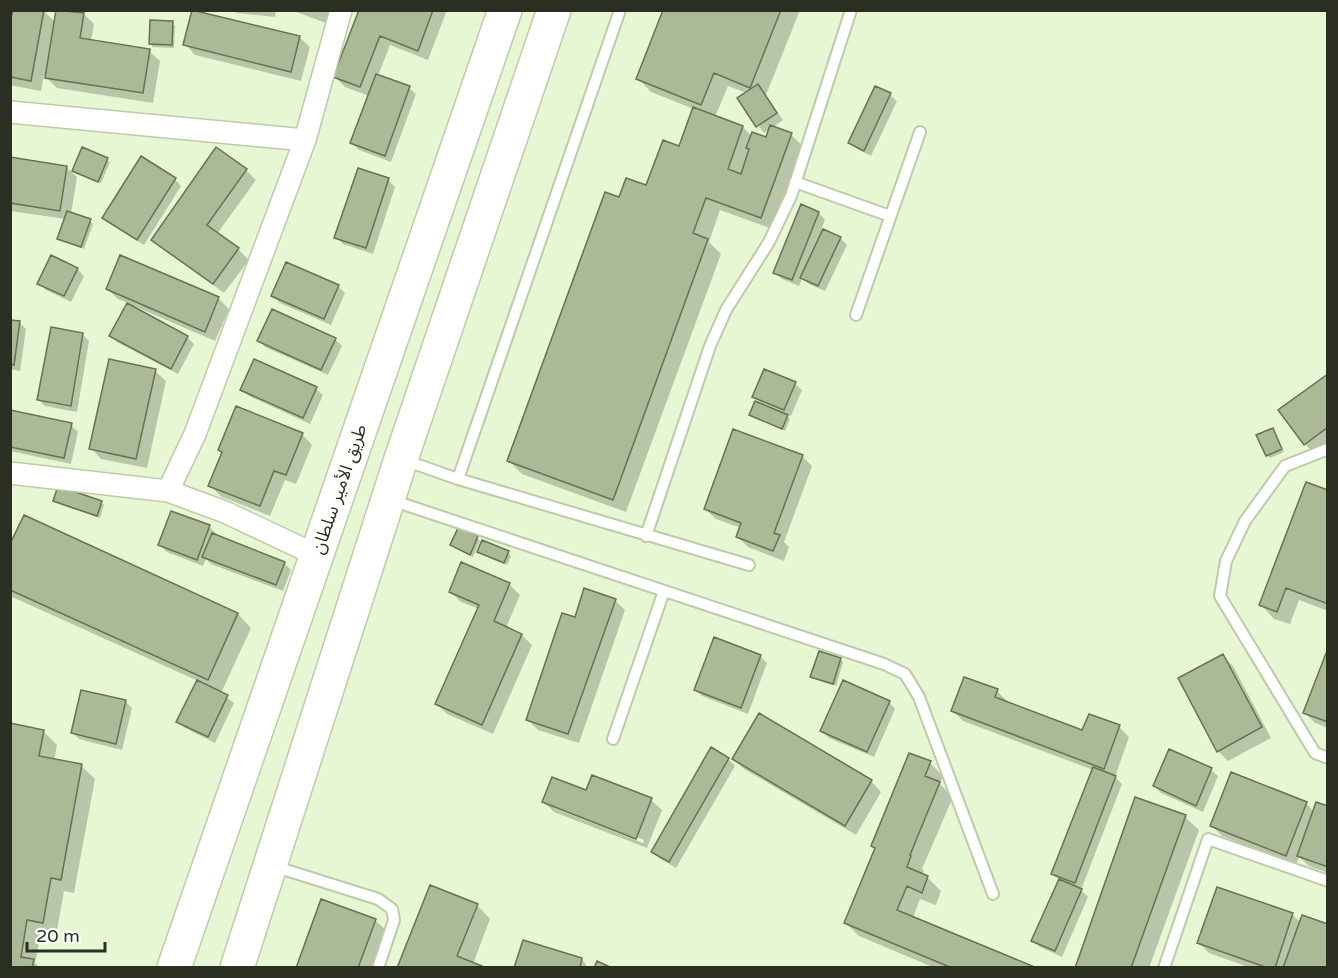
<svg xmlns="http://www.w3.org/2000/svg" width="1338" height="978" font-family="'Varela Round','Noto Sans Arabic',sans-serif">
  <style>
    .shadow { fill: #0003; fill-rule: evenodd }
    .building { fill: #abb997; stroke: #667253; stroke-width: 1.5 }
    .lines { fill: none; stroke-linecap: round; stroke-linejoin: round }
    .lane-casing { stroke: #bdcba9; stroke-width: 14 }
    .street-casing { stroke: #bdcba9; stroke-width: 24 }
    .primary-casing { stroke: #bdcba9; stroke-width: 36 }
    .lane { stroke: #fff; stroke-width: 10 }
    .street { stroke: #fff; stroke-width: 21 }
    .primary { stroke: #fff; stroke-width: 33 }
    .labels { text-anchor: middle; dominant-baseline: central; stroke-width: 5; stroke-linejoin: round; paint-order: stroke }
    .street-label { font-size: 18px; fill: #2a2f22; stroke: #fcfff8 }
  </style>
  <rect width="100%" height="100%" fill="#e8f7d3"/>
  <path class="shadow" d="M57,10L84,14L94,24L91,41L149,51L160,61L153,103L57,88L44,75L41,91L10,85V29L44,11L55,22Z
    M234,10H276L275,17L237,13Z
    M291,10H330L326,23Z
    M361,10H447L428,60L390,45L378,76L409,88L416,94L391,162L359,150L352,143L369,96L345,87L335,77Z
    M665,10H800L766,95L783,120L772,128L791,135L805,148L775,230L720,210L709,242L721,254L626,512L522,474L509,461L620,199L647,187L680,148L694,109L651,92L638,78ZM728,86L747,93L739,99L764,133L770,129L767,139L752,137L743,127L715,117Z
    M172,23L175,26L174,48L153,47L150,44Z
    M299,37L310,47L301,81L195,55L185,44Z
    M890,95L897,101L871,156L857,149L850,143Z
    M82,149L110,162L101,183L73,172Z
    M10,158L66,167L77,177L71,214L90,221L93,224L84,249L62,241L59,238L66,219L10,211Z
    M246,170L256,180L217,234L238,249L249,260L224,293L164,250L153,240Z
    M175,179L181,186L144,245L111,224L104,218Z
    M388,180L395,187L373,254L343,244L336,237Z
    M819,213L825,220L821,230L840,238L847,245L825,291L809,284L802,278L799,286L782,279L775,272Z
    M121,257L219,299L229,309L215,341L134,306L133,308L187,337L194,344L178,374L117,342L111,336L128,303L118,299L107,289Z
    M77,269L84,276L71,302L46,290L39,283Z
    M338,286L345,293L331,325L280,303L273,296Z
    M10,321L19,322L26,329L20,371L10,369Z
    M82,334L89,341L77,412L45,406L39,400Z
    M335,339L342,346L328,375L265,347L259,340Z
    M155,371L166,381L147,468L101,459L91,448Z
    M1328,376V445L1315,454L1305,444Z
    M795,384L802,390L791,416L784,413L790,419L785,431L751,414L764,406L754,396Z
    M242,389H316L323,395L310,424L249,396Z
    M10,411L71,425L78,432L71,464L10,451Z
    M1272,430L1284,452L1270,458L1267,455Z
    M302,434L312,445L296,484L285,480L270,516L220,496L210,485L223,453L220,450Z
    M802,456L812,466L784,542L789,547L784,561L748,547L738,537L741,528L716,519L705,509Z
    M1328,491V611L1299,600L1290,624L1274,619L1261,605Z
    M55,501L101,502L104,505L100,518L58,504Z
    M24,517L238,614L251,628L221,693L234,703L215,743L185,728L178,722L198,681L10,596V548Z
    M209,527L216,533L215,536L284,563L291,570L283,591L211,564L206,559L203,566L167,552L160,545Z
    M477,538L480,541L473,557L451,545Z
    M479,551L508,553L511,556L507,565Z
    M462,564L510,585L520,595L506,628L522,635L532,645L493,734L447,714L437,704L479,609L461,602L450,591Z
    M615,600L625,610L579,743L538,730L527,719L575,618Z
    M1328,653V728L1315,723L1305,713Z
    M760,656L767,663L748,714L702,696L695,689Z
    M1223,656L1233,666L1271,738L1228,761L1218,751Z
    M840,659L843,662L836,686L815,679L812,676Z
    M82,691L126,702L132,708L122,750L79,739L72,732Z
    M997,691L1007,701V703L1083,732L1119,727L1129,737L1115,777L1122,784L1081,890L1088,897L1062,957L1040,947L1033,940L1060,880L1053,874L1093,770L963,721L953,711Z
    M889,702L895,709L874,757L829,738L822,731Z
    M10,725L43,731L57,745L54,761L81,766L95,779L74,893L64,891L56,936L41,933L35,963L40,968H10Z
    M1170,751L1211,770L1218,776L1203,812L1161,793L1154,786Z
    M728,759L735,766L676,868L659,858L653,852Z
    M734,759L871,781L881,792L856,835L744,769Z
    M930,763L943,776L940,784L953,797L922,869L924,871L922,875L928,878L941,891L936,905L920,899L913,918L1033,968H935L859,936L846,923Z
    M587,792L651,800L662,810L647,848L554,812L543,801ZM554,805L644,840L643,843L554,808Z
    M1306,803L1314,812L1328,807V873L1309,866L1299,857L1296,865L1222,836L1211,825Z
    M1185,817L1199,830L1149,968H1077Z
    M1218,889L1293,915L1301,923L1328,968H1251L1209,953L1199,943Z
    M477,905L490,919L473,964L399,968Z
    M375,920L389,933L376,968H297Z
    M582,959L588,968H516Z"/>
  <path class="building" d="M13,10H44L31,81L10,77V21Z
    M56,10L84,13L80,38L150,49L143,93L45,78Z
    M192,10L300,36L291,72L183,45Z
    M359,10H433L418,51L380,36L360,87L333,77Z
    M663,10H781L750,88L714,73L701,105L636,79Z
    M150,20L173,21L172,45L149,44Z
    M376,74L410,86L385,156L350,143Z
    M758,84L777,113L756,127L737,98Z
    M875,86L891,93L864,151L848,143Z
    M693,107L743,126L728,169L741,174L749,149L746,148L752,132L766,137L770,125L792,133L761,218L706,198L693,233L708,239L613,500L507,461L605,192L619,197L626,178L646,185L663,140L679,146Z
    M82,147L108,158L98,182L72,171Z
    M216,147L247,169L207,225L239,248L213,284L151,240Z
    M141,156L176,178L137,240L102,218Z
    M10,157L67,166L60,211L10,203Z
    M358,168L389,178L366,248L334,238Z
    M801,204L819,212L792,280L773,273Z
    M67,211L91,219L81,247L57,239Z
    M823,229L841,237L818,286L800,278Z
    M51,255L78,268L64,296L37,284Z
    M120,255L219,297L205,332L106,289Z
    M286,262L339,285L324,319L271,296Z
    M127,303L188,336L171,369L109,336Z
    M272,309L336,338L321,370L257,341Z
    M10,320L20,321L14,365L10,364Z
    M51,327L83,333L71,406L37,400Z
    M109,359L156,369L136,459L89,449Z
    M254,359L317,387L303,418L240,390Z
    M764,369L796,382L784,410L752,397Z
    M1328,374V427L1304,445L1278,410Z
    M755,401L788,415L782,429L749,415Z
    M236,406L303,433L286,475L274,471L260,506L208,486L222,452L218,450Z
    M10,410L72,423L64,458L10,447Z
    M1273,428L1282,449L1266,456L1256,435Z
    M733,429L803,455L774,533L780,535L773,551L736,537L741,523L704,509Z
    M1306,482L1328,490V604L1286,588L1277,612L1259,605Z
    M58,486L102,501L97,516L53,501Z
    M171,511L210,525L197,560L158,545Z
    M24,515L238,613L208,680L10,590V544Z
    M458,528L478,536L470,555L450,545Z
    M212,533L285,562L276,585L202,557Z
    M482,540L509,551L504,563L477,552Z
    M461,562L510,583L494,621L522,634L482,725L435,704L479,605L449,592Z
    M584,588L616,599L568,734L526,720L562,613L575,617Z
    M714,637L761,655L741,708L694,690Z
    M1328,648V722L1303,713Z
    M819,651L841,658L833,684L810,677Z
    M1223,654L1262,727L1217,752L1178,678Z
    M964,677L998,689L995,697L1082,730L1089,714L1120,725L1104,769L951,711Z
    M197,680L228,695L208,737L176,722Z
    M843,680L890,701L867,752L820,731Z
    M81,690L126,700L116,744L71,733Z
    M759,713L872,780L845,826L732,759Z
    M10,723L44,730L39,756L82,764L61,880L51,878L43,923L27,920L21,957L34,959L32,968H10Z
    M711,747L729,758L669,862L651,852Z
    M1169,749L1212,768L1196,806L1153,786Z
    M909,753L931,761L925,776L940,782L910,855L911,856L907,867L928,876L922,893L907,886L897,910L1037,968H952L844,923L875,848L871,846Z
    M1093,767L1116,776L1075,883L1051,874Z
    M1231,772L1307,802L1286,856L1210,826Z
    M592,775L652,798L636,839L542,802L552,777L586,790Z
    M1135,797L1186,815L1131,968H1075Z
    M1316,802L1328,806V867L1297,856Z
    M1059,879L1082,889L1055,951L1031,941Z
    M430,885L478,904L457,956L482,966V968H397Z
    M1217,887L1293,913L1275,968H1268L1197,943Z
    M321,899L376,919L358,968H296Z
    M1302,915L1328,924V968H1283Z
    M523,940L582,958L580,968H514Z
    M597,961L612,968H594Z"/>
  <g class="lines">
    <g class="lane-casing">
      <path id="lane" d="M795,182L890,216
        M856,315L920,132
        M1328,449L1285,466L1245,521L1226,561L1220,596L1315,753L1328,758
        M404,460L458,479L749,565
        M458,479L620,10
        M391,500L884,664L905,674L919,697L993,894
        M646,536L710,346L726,310L769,242L791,196L851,10
        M613,739L664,591
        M273,866L378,899L392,909L394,920L378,968
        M1164,968L1208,839L1328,881"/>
    </g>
    <g class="street-casing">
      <path id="street" d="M10,112L305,140
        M10,473L168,491L195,434L305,140L341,10
        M168,491L225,512L316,555"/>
    </g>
    <g class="primary-casing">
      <path id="primary" d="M174,968L505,10
        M237,968L401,459L554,10"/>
    </g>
    <use href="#lane" class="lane"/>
    <use href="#street" class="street"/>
    <use href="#primary" class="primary"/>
  </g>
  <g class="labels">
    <g class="street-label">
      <text transform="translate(339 489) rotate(-71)">طريق الأمير سلطان</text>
    </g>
  </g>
  <rect width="1338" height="978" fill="none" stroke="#2a2f22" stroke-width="24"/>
  <path d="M27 942v9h78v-9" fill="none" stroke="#2a2f22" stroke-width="3"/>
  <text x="36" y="942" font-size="18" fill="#2a2f22" stroke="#fcfff8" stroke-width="4.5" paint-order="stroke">20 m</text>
</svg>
